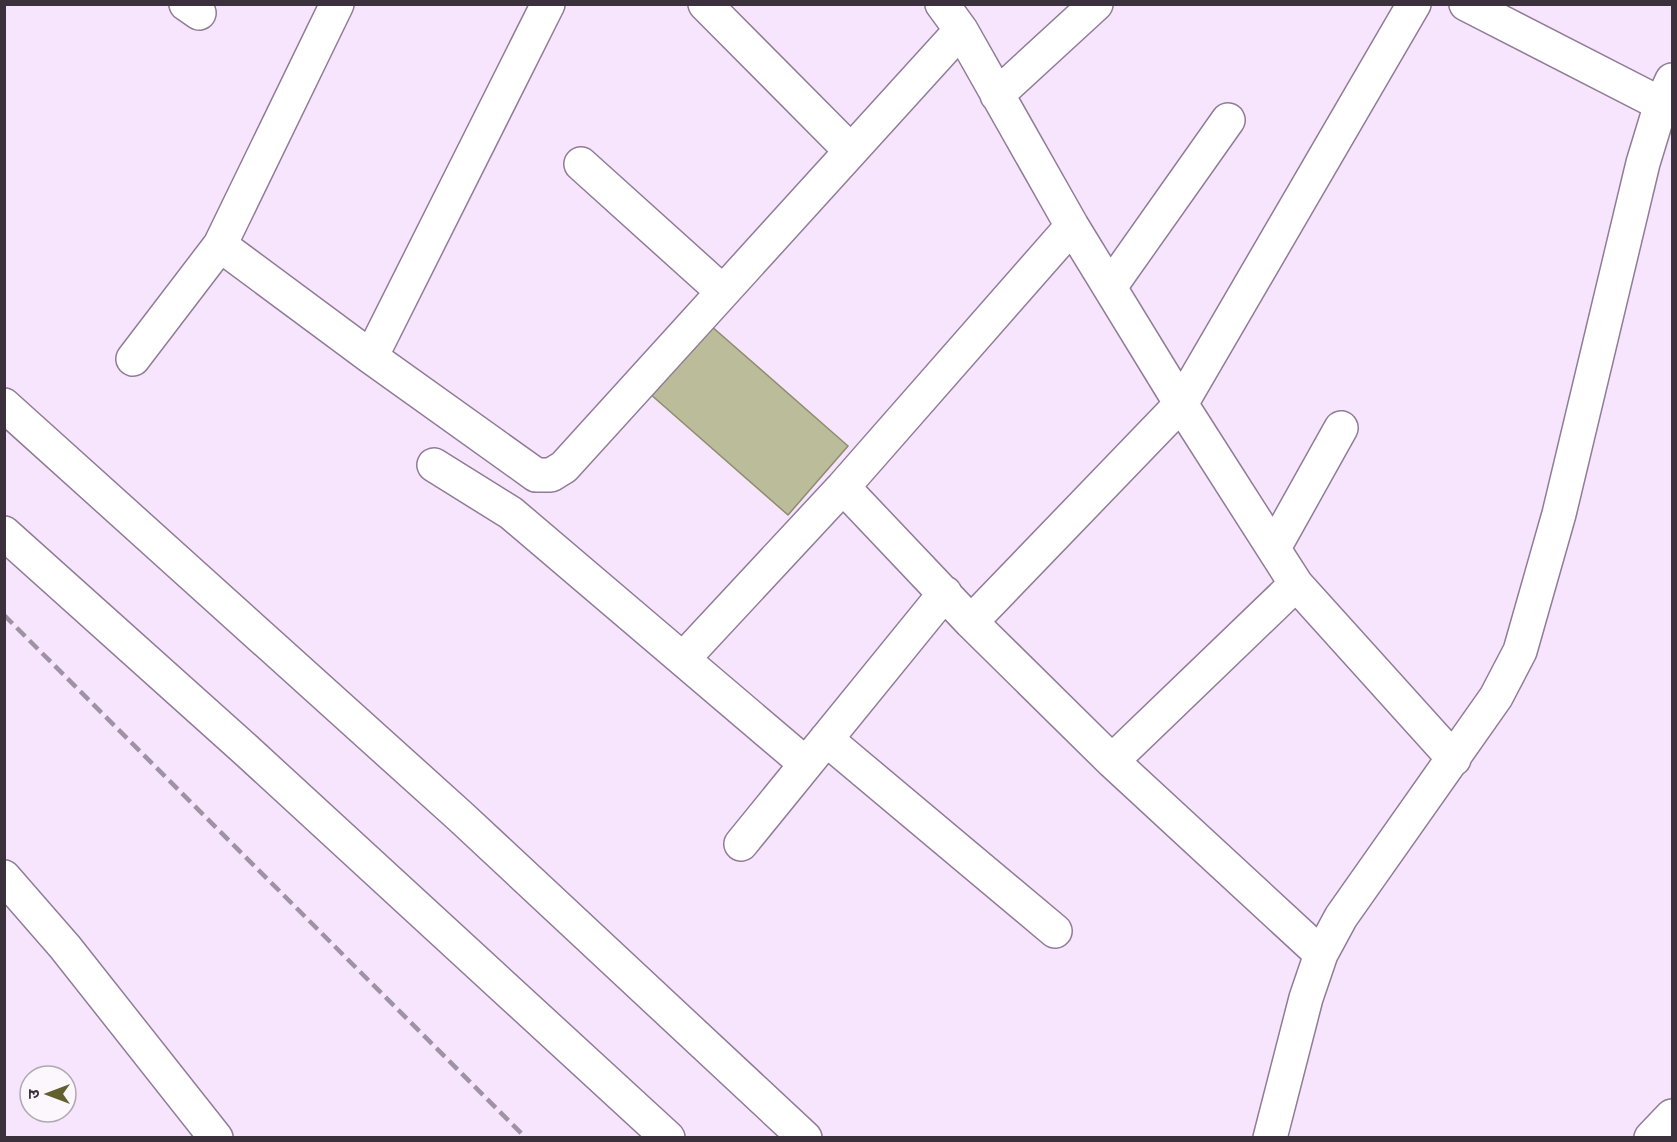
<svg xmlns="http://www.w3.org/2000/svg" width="1677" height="1142" font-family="'Source Sans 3','Noto Sans Devanagari',sans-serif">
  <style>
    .building { fill: #bbbc9a; stroke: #8d8d6d; stroke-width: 1.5 }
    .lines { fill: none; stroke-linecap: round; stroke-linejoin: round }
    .street-casing { stroke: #907c97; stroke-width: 36 }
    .secondary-casing { stroke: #907c97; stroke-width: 36 }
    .street { stroke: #fff; stroke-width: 33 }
    .secondary { stroke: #fff; stroke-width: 33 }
    .rail { stroke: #9f92a5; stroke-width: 4.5; stroke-dasharray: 12 6; stroke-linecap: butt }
  </style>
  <rect width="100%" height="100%" fill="#f6e5fd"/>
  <path class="building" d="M710,325L848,446L788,515L649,393Z"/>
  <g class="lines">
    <g class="street-casing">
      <path id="street" d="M186,4L199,13
        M705,4L851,151
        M942,4L961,30L1072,226L1181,404L1296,584L1454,759
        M1466,4L1661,104
        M997,95L1096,4
        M581,164L723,292
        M220,245L371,357L536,475H551L564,467L961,30
        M1110,287L1228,120
        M371,357L548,4
        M133,359L220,245L337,4
        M4,405L461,817L805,1138
        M434,465L511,513L806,764
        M843,487L971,622L1112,761L1321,954
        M1274,548L1341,428
        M971,622L1181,404L1414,4
        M683,659L843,487L1072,226
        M826,739L1055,931
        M1112,761L1296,584
        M741,844L945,593
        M4,877L65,947L216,1138
        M1270,1138L1306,998L1321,954L1341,917L1496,697L1520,651L1559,514L1643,163L1661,104L1672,80
        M1651,1138L1672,1116"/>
    </g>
    <g class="secondary-casing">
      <path id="secondary" d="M4,533L246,750L668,1138"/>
    </g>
    <use href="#street" class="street"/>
    <use href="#secondary" class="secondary"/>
    <path class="rail" d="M4,615L526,1138"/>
  </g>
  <rect width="1677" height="1142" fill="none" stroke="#3a313d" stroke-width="12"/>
  <g transform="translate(48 1094) rotate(270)"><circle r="28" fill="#fcf7fd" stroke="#aea8b0" stroke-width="1.5"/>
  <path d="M0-4.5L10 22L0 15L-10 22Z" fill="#62612e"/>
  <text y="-9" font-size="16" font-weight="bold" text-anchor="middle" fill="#3a313d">उ</text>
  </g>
</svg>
